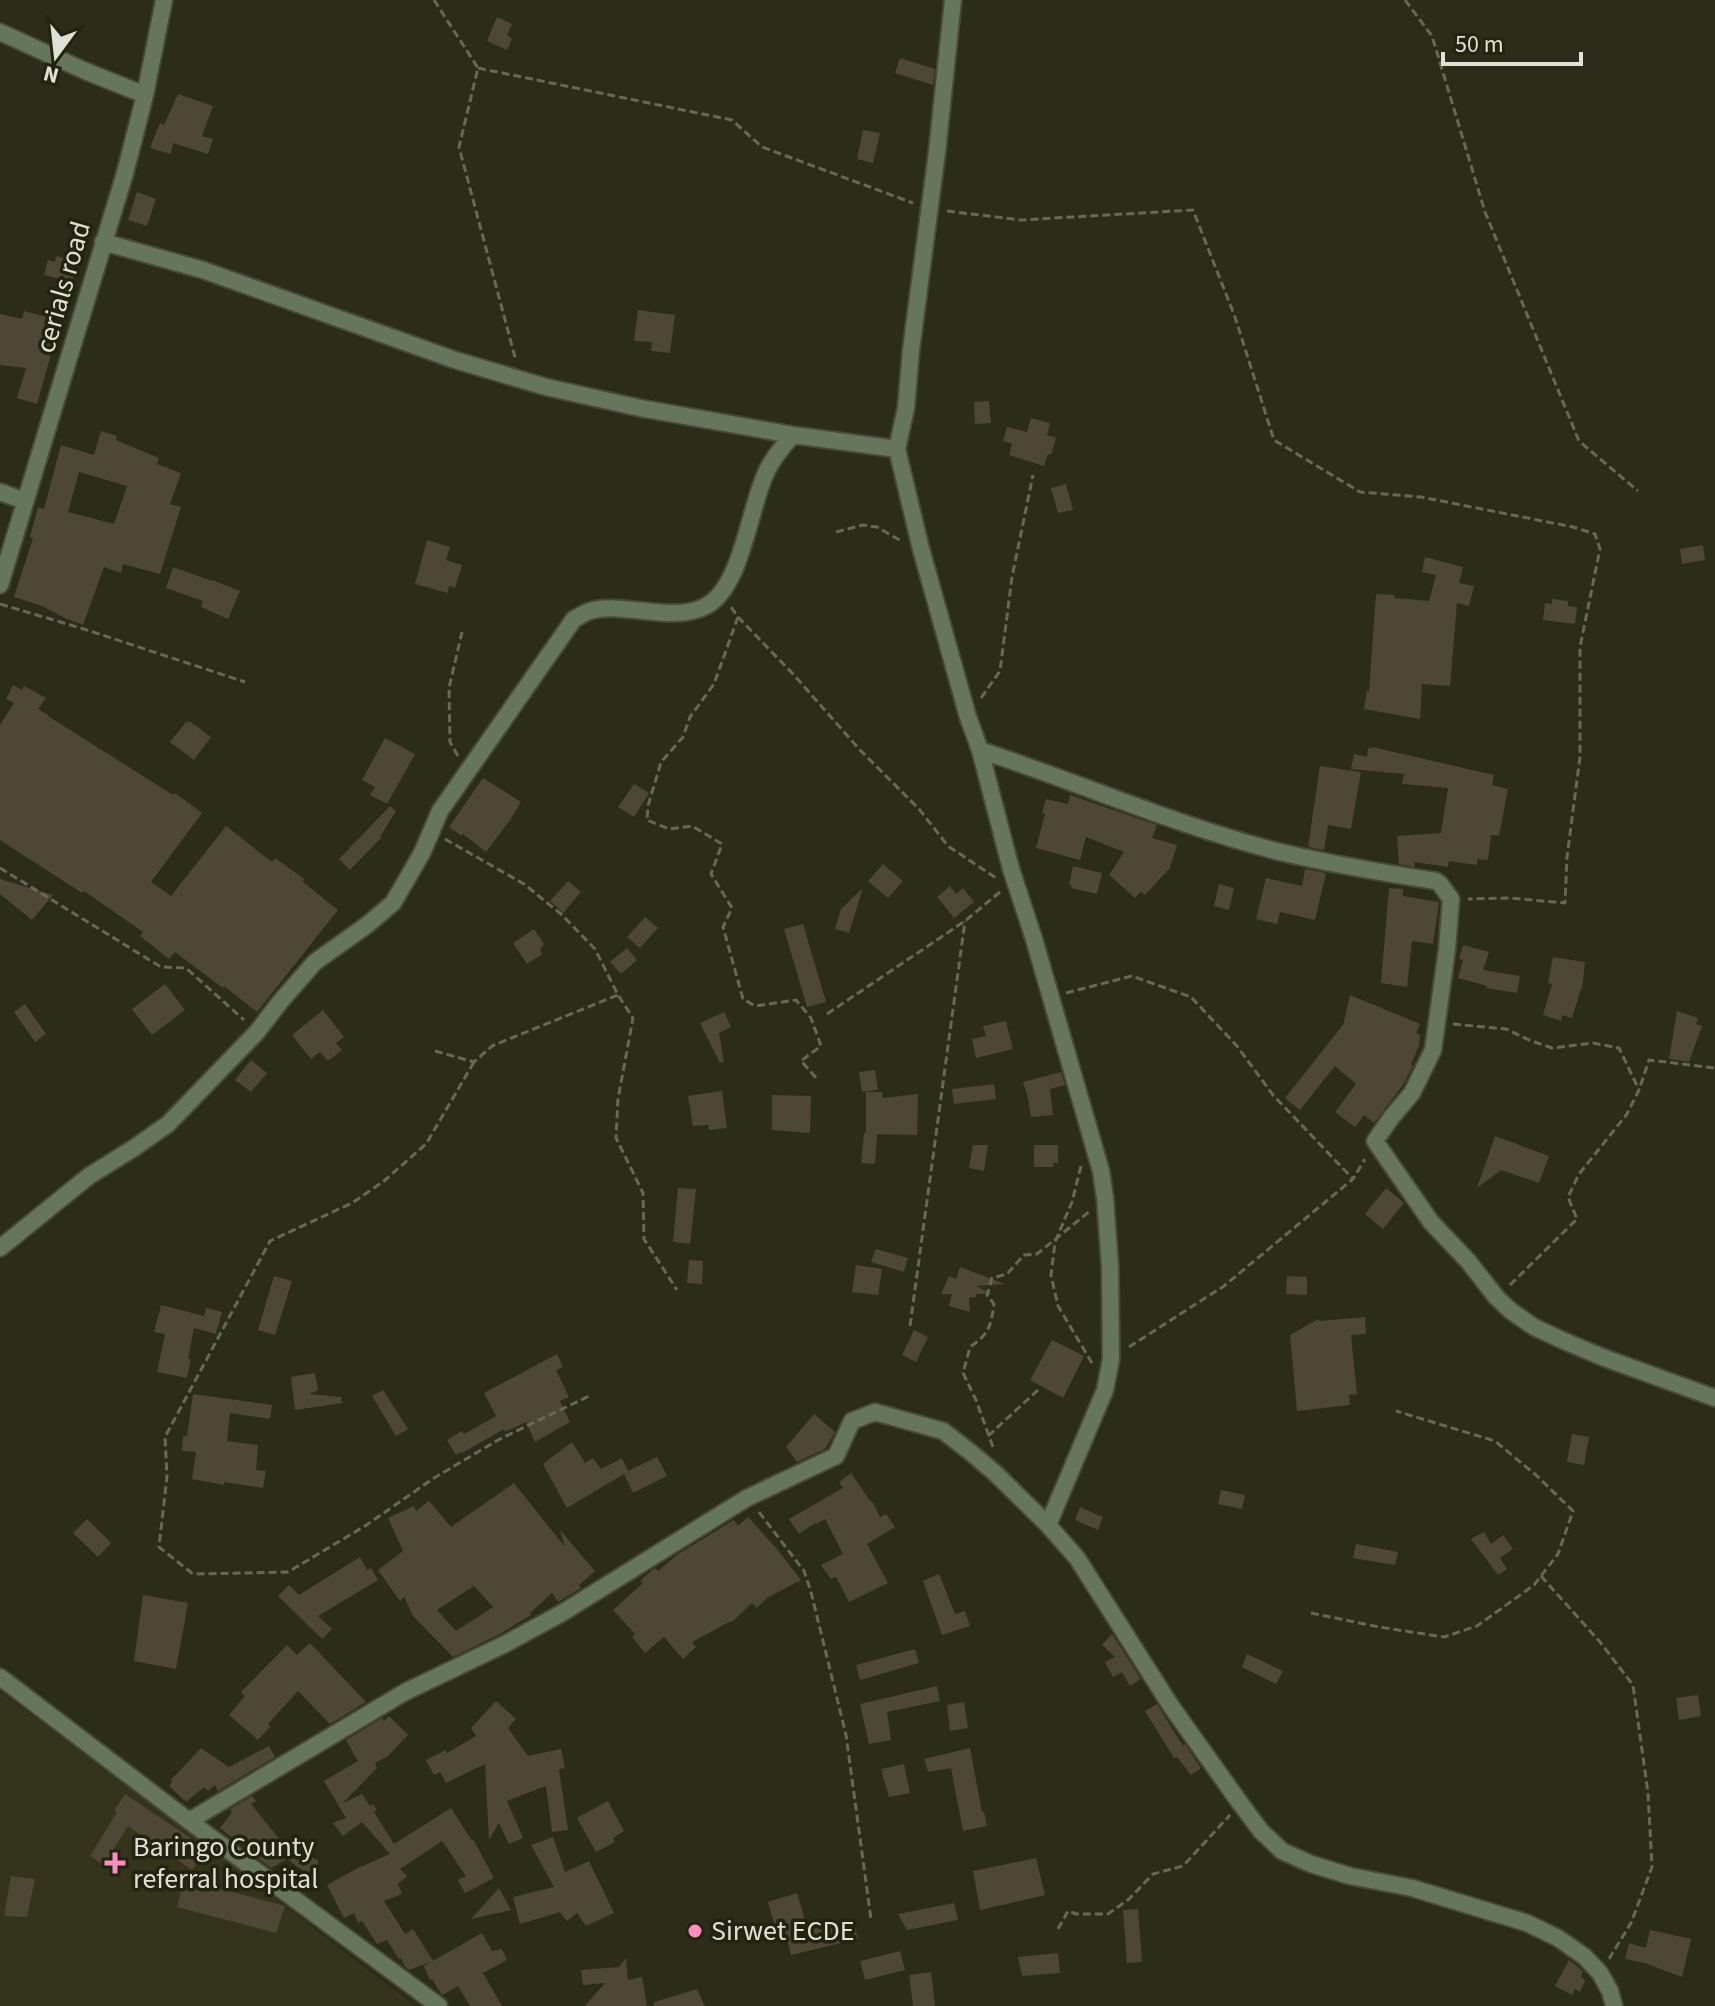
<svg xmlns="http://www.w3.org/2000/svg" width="1715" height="2006" font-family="'Source Sans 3',sans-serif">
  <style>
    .built { fill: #33341b }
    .building { fill: #4f4735; fill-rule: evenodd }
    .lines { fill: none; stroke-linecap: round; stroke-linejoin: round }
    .minor-casing { stroke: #484938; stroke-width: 20 }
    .path { stroke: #676858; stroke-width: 3; stroke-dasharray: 8 4; stroke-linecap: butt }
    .minor { stroke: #66765d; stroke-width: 16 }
    .poi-dot { fill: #fe8ebd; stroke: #222310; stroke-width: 3 }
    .labels { text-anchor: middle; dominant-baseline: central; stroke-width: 7; stroke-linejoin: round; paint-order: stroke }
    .street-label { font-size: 28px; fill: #e0e1d5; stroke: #222310 }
    .poi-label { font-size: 28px; fill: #e0e1d5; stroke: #222310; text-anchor: start }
  </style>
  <rect width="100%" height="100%" fill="#2b2c1a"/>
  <path class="built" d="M0,1692L137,1792L415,2006H0Z"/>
  <path class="building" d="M497,17L512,24L507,35L512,39L507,50L487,41Z
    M900,58L935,69L933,85L895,73Z
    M178,94L213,106L202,136L213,139L208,154L173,143L171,154L150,148L160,123L164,125Z
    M863,130L880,133L873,163L857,159Z
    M137,192L156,199L147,226L128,220Z
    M56,256L77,261L72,282L44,275L48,260L55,262Z
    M638,310L675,315L670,353L651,351L652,342L634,341Z
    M24,311L54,319L49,338L55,340L37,404L17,398L26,368L0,365V314L22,319Z
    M989,401L991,423L975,424L974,402Z
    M1031,418L1050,423L1047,435L1056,438L1051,455L1048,454L1044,466L1009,455L1012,444L1003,441L1007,427L1027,432Z
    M101,431L117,436L116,440L159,458L157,464L181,473L170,504L181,507L160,574L123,564L121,573L104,567L83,625L65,618L42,606L14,597L33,538L30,537L38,507L44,509L61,445L94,455ZM79,472L127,486L114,524L68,512Z
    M1066,484L1073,510L1058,513L1051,488Z
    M427,540L450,547L446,560L462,565L455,588L449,586L448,593L415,584Z
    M1703,545L1705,560L1682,564L1680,549Z
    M1425,557L1463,567L1459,583L1474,586L1469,606L1457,603L1450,686L1422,684L1420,719L1364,709L1367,691H1369L1376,594L1394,595V598L1429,601L1436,575L1422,572Z
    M173,567L212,581V580L240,591L228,619L201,607L203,601L166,588Z
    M1552,599L1568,601V606L1577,607L1575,624L1543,620L1545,603L1552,604Z
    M13,685L22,690L24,686L46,698L38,709L48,715V716L173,795L175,793L202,813L151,882L171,896L226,826L272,862L275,858L304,879L303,882L338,910L257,1012L224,986L223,988L175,952L169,959L140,936L143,932L84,891L82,893L0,840V725L14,703L6,699Z
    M186,722H191L211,737L194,760L170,742Z
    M385,738L415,754L387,804L370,795L375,787L362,780Z
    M1372,747L1494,775L1492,785L1508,789L1499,836L1491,835L1488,860L1477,859V865L1449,861L1448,867L1414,862L1415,867L1399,864L1397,836L1441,833L1448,788L1402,784L1404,774L1351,769L1354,754L1367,757L1368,748H1372Z
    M1320,766L1361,772L1351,829L1328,825L1324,850L1308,847Z
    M483,778L521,802L510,820L486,852L463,834L462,836L449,827Z
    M634,784L649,793L634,817L618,807Z
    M1070,795L1157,825L1152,838L1177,845L1170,868L1145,895L1141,891L1135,898L1109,875L1124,852L1086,837L1080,860L1036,848L1045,814L1042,813L1046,799L1068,804Z
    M390,806L396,811L380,837L381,838L350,870L339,859Z
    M883,864L903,881L888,898L868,881Z
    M1073,866L1102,873L1097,894L1071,888L1072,885H1069Z
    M1305,869L1326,873L1315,920L1280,912L1277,924L1256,919L1266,878L1302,886Z
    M0,879L53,895L32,920L0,894Z
    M568,881L581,892L563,913L550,901Z
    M1219,884L1234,888L1229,910L1214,906Z
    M950,886L956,894L963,888L974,902L954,918L937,897Z
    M863,888L849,933L835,929L841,909Z
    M1389,888L1403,889V896L1439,902L1433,944L1412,941L1407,987L1381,983Z
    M645,917L658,928L640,948L627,937Z
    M803,924L826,1002L807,1007L784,929Z
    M534,929L544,944L540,950L542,954L527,964L513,943Z
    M1463,945L1489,952L1483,970L1520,976L1517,993L1486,988L1487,986L1458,978L1463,960L1459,959Z
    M627,948L637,960L621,974L610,962Z
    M1553,957L1585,962L1582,989H1581L1572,1018L1562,1015L1561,1021L1543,1015L1552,984L1548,983Z
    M165,984L185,1010L152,1035L132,1009Z
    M1350,995L1420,1024L1416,1033L1420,1035L1419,1046L1411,1064L1413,1066L1403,1085L1374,1123L1364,1115L1355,1127L1335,1112L1356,1084L1335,1066L1300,1110L1285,1098L1343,1025Z
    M25,1004L46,1034L35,1042L14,1012Z
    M323,1010L344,1037L336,1043L342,1050L328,1061L320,1052L311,1059L292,1035Z
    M1677,1011L1698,1018L1696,1024L1702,1026L1689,1062L1669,1059Z
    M724,1012L731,1027L719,1033L724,1062L720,1063L700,1023Z
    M1006,1021L1013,1049L976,1058L972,1039L986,1036L983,1026Z
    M251,1060L267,1073L251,1092L235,1080Z
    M875,1070L878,1090L862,1092L859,1072Z
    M1061,1072L1065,1085L1050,1089L1053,1115L1031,1117L1028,1098L1023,1082Z
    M994,1084L996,1099L954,1104L952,1089Z
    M722,1091L727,1128L709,1130L708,1125L693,1126L688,1096Z
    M866,1092H882L883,1098L918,1094L917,1135L873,1134H877L875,1164L861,1163L864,1133H866Z
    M772,1095L811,1096L810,1133L772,1130Z
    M1495,1136L1549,1156L1539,1183L1501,1170L1477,1188Z
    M973,1145H988L984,1171L969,1168Z
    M1034,1145H1058V1163H1053V1167H1034Z
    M678,1188L696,1189L690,1244L673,1242Z
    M1386,1188L1404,1203L1383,1229L1365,1214Z
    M876,1249L908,1258L904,1272L871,1262Z
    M689,1260L703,1261L702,1284L687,1283Z
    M856,1265L882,1269L878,1295L852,1292Z
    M960,1267L1005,1284L976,1286L992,1294H976V1297L969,1298L970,1312L949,1306L952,1294H941L949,1276L956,1279Z
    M274,1276L292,1281L275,1335L258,1330Z
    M1287,1276L1307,1277V1295L1286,1294Z
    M161,1305L204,1316L206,1308L222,1312L216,1334L194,1328L188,1359H191L187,1378L157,1372L165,1334L154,1332Z
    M1365,1317L1366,1334L1351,1335L1357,1394L1349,1395L1350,1405L1297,1411L1290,1335L1318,1319L1320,1321Z
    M914,1330L928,1337L916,1362L902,1355Z
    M1052,1340L1084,1356L1063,1398L1030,1380Z
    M557,1354L563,1367L556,1370L569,1397L560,1401L570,1422L535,1442L526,1422L505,1432L504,1429L462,1453L461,1452L456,1455L447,1440L462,1431L464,1434L496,1416L484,1393Z
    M315,1373L318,1390L309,1394L341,1397L342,1403L295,1410L291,1377Z
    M383,1390L408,1429L396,1436L372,1396Z
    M193,1394L272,1405L270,1419L230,1413L227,1441L258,1445L256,1470L266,1471L263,1488L224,1482V1485L192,1479L196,1452L182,1451L183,1436H187Z
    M814,1414L835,1432L825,1449L797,1462L786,1447Z
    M1572,1434L1589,1437L1584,1465L1567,1462Z
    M572,1442L585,1463L593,1458L601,1469L622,1458L628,1471L657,1457L667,1476L633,1493L624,1474L567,1508L543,1464Z
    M851,1473L871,1502L872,1501L880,1517L886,1514L895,1527L867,1544L888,1583L849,1602L836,1577L831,1579L821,1565L843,1554L825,1519L816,1524L815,1523L799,1534L789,1519L843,1488L839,1482Z
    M514,1483L565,1547L560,1530L595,1571L579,1585L581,1588L558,1602L552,1593L530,1613L531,1615L500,1634L453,1657L413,1616L404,1597L400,1601L378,1570L403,1551L388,1518L414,1506L416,1511L429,1501L451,1527ZM474,1586L493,1607L456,1631L437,1610Z
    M1221,1490L1245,1495L1242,1509L1218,1504Z
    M1080,1507L1103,1517L1098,1530L1075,1520Z
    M748,1517L777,1549L801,1580L767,1598L757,1608L752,1603L732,1622L731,1621L692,1642L696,1647L683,1659L664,1637L645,1653L632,1637L635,1634L613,1610L643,1583L640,1581L652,1570L655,1568L658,1571L678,1554L734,1520L738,1526Z
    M87,1519L111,1543L98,1557L73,1533Z
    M1484,1532L1491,1544L1503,1535L1513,1549L1500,1558L1507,1569L1498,1575L1471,1539Z
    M1356,1544L1398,1552L1395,1565L1353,1558Z
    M360,1557L367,1570L371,1568L378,1580L318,1616L332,1629L322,1639L278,1596L289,1585L299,1595Z
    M939,1574L955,1614L965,1611L970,1626L942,1635L923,1581Z
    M143,1595L188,1603L176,1669L134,1661Z
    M1112,1634L1141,1679L1130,1686L1122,1672L1113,1677L1105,1662L1115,1657L1102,1645Z
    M310,1643L366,1702L330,1724L298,1691L268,1724L270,1727L258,1740L229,1715L245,1696L241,1692L287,1645L297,1655Z
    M915,1649L919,1663L860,1680L856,1665Z
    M1247,1654L1283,1671L1276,1684L1242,1667Z
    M937,1686L940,1701L887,1712L891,1740L869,1744L860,1704Z
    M1698,1695L1701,1716L1679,1720L1676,1698Z
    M496,1701L516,1719L508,1728L528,1756L561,1749L565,1768L559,1769L568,1830L552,1832L546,1786L507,1801L523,1838L509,1844L499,1823L489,1840L485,1764L446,1783L440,1772L434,1775L426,1760L446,1750L447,1753L476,1736L471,1728Z
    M964,1702L968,1728L950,1731L947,1705Z
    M1157,1704L1183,1746L1185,1744L1201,1768L1191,1775L1177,1757L1174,1758L1145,1711Z
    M389,1716L408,1735L388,1756L375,1763L377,1768L343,1803L362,1794L370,1806L373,1804L377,1810L374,1812L394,1844L451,1808L472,1841L473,1839L494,1878L465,1893L458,1880L466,1876L442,1841L400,1869L407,1876L398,1884L402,1894L384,1901L405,1934L413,1929L433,1961L409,1970L405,1967L401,1958L399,1959L387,1940L377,1944L362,1921L358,1923L354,1913L344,1918L327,1885L356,1869L390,1854L362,1822L343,1836L333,1823L346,1818L324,1781L358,1761L346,1740L382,1718L384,1721Z
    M269,1746L275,1757L218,1791L215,1785L208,1791L204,1787L186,1802L169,1786L172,1782L171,1780L201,1748L229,1767Z
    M970,1748L982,1812H984L987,1826L963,1831L951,1768L928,1772L924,1759Z
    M904,1764L910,1793L889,1797L881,1769Z
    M125,1794L204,1847V1853L192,1870L128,1826L104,1865L90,1856L117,1812L114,1811Z
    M252,1796L256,1801L251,1804L285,1846L299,1839L305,1851L319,1862L309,1875L287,1859L271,1868L220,1828L232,1812L230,1809Z
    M608,1801L624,1831L613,1838L615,1842L596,1852L577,1818Z
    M553,1837L565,1872L589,1861L614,1913L586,1926L577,1913L567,1921L560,1912L520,1924L513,1897L554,1887L531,1845Z
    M1036,1858L1045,1895L980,1910L973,1871Z
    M11,1876L35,1879L27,1917L4,1916Z
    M184,1879L285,1906L276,1933L177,1907Z
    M499,1888L511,1910L471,1919Z
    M797,1893L808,1930L853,1920L858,1939L791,1955L783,1924L775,1926L768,1902Z
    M954,1903L958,1920L907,1930L898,1914Z
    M1138,1909L1142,1962L1127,1963L1123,1910Z
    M1650,1930L1691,1939L1682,1977L1645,1963L1625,1959L1629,1943L1646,1948Z
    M482,1933L492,1951L502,1949L507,1960L483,1973L502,2006H470L458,1986L442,1995L432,1979L430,1980L424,1966Z
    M900,1951L905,1970L865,1980L860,1961Z
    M1058,1953L1060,1973L1022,1976L1018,1957Z
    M626,1958L628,1980L642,1977L647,2006H585L605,1983L583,1985L581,1970L619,1967Z
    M1569,1960L1583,1971L1581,1976L1585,1981L1580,1992L1575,1989L1572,1995L1555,1986Z
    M931,1972L935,2006H913L909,1975Z
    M697,1989L705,2006H654V2002Z"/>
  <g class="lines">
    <g class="minor-casing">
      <path id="minor" d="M0,32L83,70L145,95
        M103,242L203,270L455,360L546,387L640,408L793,435L897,449L921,549L968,717L980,750L1011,869L1034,939L1101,1171L1105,1198L1110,1266L1111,1359L1105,1390L1048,1525
        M897,449L906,408L911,350L937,152L953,0
        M0,492L25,501
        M0,585L125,173L145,95L164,0
        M980,750C1080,783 1177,826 1280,852C1331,864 1384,873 1436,881L1440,884L1451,899L1447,949L1433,1050L1412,1093L1391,1118L1375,1141L1431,1222L1468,1261L1497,1298L1511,1311L1534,1327L1562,1340L1602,1357L1715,1398
        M0,1248L89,1176L134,1148L168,1124L257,1032L280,1002L315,962L367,925L393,903L422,853L440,811L574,619C579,617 585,612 590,611C625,601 672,624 706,606C741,588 749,511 765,475C771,460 782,447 793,435
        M0,1677L189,1821L439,2006
        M189,1821L405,1692L505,1644L562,1613L747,1498L836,1456L852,1421L875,1412L943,1431L969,1451L995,1473L1048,1525L1077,1558L1171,1706L1240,1803L1261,1831L1282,1851L1311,1864L1350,1876L1412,1888L1527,1923L1558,1938L1585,1957L1600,1973L1610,1991L1614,2006"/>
    </g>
    <path class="path" d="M434,0L478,68L459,147L516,361
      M1405,0L1432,36L1485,212L1579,441L1638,491
      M478,68L732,120L762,147L913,203
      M947,211L1021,220L1193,210L1235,317L1274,440L1360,492L1421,497L1573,527L1595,534L1600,549L1580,647V757L1567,857L1565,903L1509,898L1468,899
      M836,532L863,525L877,527L903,542
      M0,604L87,630L245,682
      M731,607L738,617L794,675L860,750L919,809L948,846L996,878
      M738,617L714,684L690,717L683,737L661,762L648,806L647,820L669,829L692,826L722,844L711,874L732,908L723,927L743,999L755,1006L796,1000L811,1018L821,1046L801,1061L818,1080
      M981,698L1000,671L1012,577L1033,475
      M458,756L450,742L449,688L462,632
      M445,839L524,884L561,914L595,949L618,995L633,1018L618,1099L616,1138L643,1193L644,1239L677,1290
      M0,868L161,967L186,968L244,1020
      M1066,993L1132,976L1191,997L1237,1046L1273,1095L1353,1179
      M827,1014L965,921L1000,892
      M1453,1024L1506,1029L1529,1040L1552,1048L1593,1043L1619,1048L1639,1090
      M435,1051L474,1062L492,1046L618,995
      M474,1062L426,1144L384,1181L352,1203L270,1241L165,1437L167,1476L159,1547L193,1574L288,1572L365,1526L434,1478L498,1440L591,1395
      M1081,1166L1072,1202L1055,1242L1051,1275L1058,1306L1092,1363
      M1510,1285L1577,1219L1568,1197L1579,1174L1627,1114L1639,1090L1649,1060L1715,1068
      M910,1326L965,921
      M1129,1347L1224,1286L1353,1179L1365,1159
      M988,1436L1038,1390
      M993,1447L976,1400L963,1373L970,1347C989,1334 991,1326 994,1304L987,1295L992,1278L1007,1274L1024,1255L1037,1254L1090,1211
      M759,1512L804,1571L811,1592L846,1735L871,1919
      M1541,1576L1600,1642L1633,1685L1648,1793L1652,1867L1631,1923L1609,1959
      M1311,1613L1379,1627L1444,1637L1477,1626L1534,1585L1558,1554L1573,1511L1537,1476L1495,1441L1396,1411
      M1058,1929L1068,1911L1076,1914H1108L1129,1899L1153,1874L1183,1866L1230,1815"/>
    <use href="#minor" class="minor"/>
  </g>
  <g class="poi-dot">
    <path d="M111 1851h8v8h8v8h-8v8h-8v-8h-8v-8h8z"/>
    <circle cx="695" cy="1931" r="8"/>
  </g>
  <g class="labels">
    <g class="street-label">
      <text transform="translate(63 287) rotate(-74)">cerials road</text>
    </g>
    <g class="poi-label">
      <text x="133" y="1847">Baringo County<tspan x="133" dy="32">referral hospital</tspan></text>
      <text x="711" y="1931">Sirwet ECDE</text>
    </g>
  </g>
  <g transform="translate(56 56) rotate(195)" stroke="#222310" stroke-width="6" paint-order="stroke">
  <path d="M0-6L14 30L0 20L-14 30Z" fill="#e0e1d5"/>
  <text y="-12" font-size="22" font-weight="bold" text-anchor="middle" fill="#e0e1d5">N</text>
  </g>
  <path d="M1443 52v12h138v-12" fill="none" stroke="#e0e1d5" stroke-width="4"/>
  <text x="1455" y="52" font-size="24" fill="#e0e1d5" stroke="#222310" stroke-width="6" paint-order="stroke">50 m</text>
</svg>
